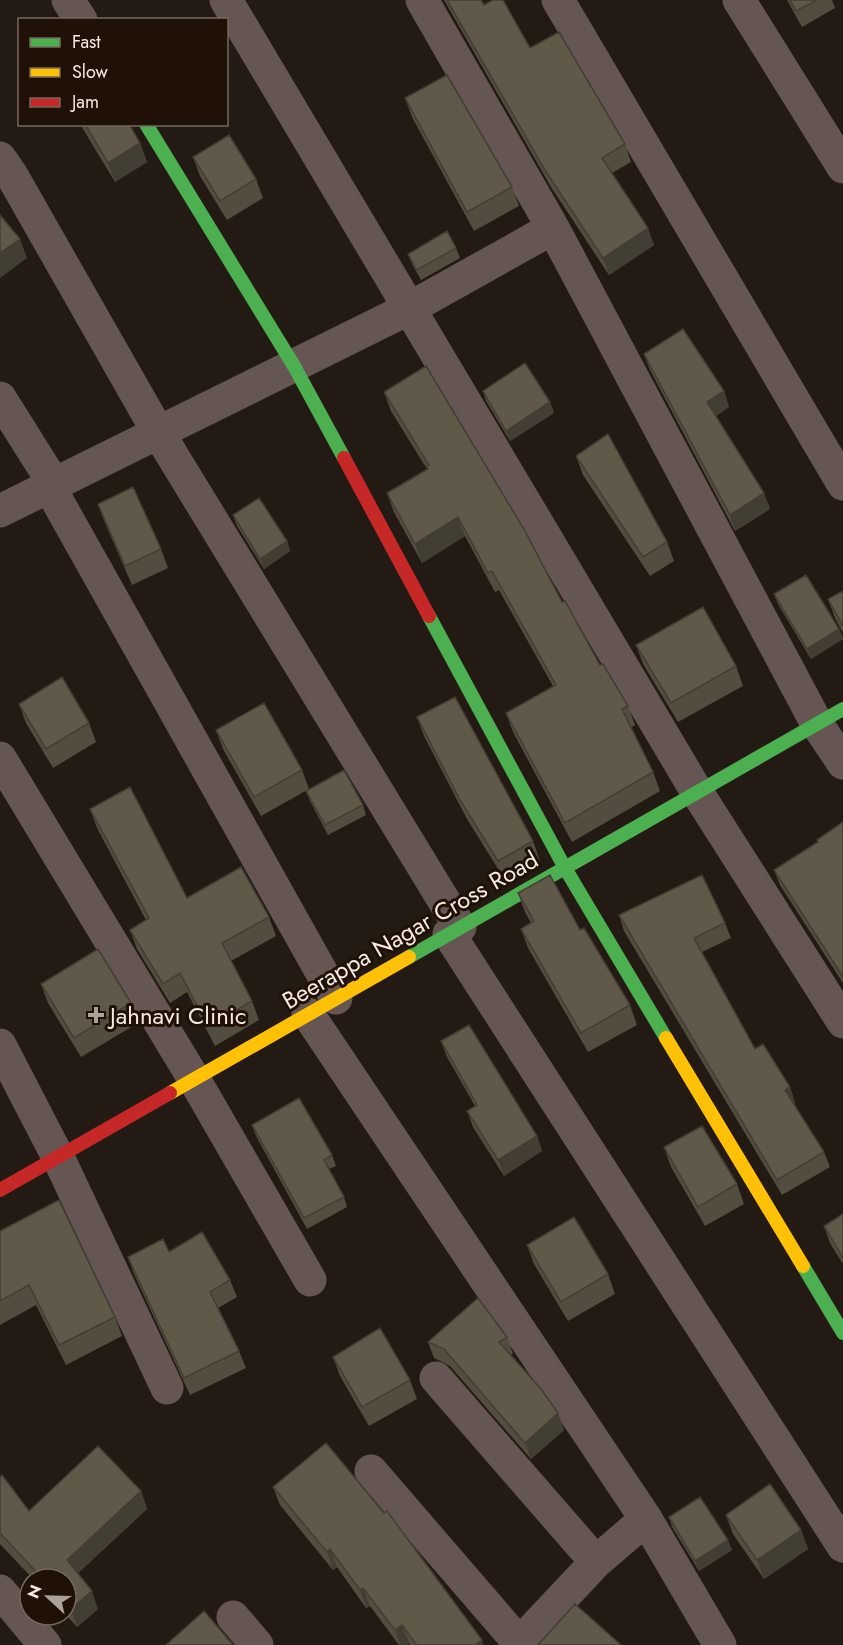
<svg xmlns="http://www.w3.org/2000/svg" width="843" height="1645" font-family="Jost,sans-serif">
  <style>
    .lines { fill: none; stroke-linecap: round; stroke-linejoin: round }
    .street { stroke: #655654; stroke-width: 33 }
    .fast { stroke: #4caf50; stroke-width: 14 }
    .slow { stroke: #ffc107; stroke-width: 14 }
    .jam { stroke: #c62828; stroke-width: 14 }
    .wall { fill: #534d3f }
    .shaded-wall { fill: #433e33 }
    .building { fill: #605949; stroke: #433e33; stroke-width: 1.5 }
    .poi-dot { fill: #aca299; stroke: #1f1105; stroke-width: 2 }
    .labels { text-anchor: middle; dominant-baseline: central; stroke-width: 6; stroke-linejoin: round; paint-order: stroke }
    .street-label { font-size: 24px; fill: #f5eae1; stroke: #1f1105 }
    .poi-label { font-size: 24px; fill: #f5eae1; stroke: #1f1105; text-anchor: start }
  </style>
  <rect width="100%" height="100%" fill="#231b13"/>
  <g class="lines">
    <path class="street" d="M68,0L81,20
      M226,0L697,792L843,1022
      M422,0L553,228L817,724L843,763
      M558,0L843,484
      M739,0L843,167
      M0,158L11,174L158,432L460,927
      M0,398L54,484
      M49,486L336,998
      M0,511L410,308L553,228
      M0,758L194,1079L310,1280
      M449,934L843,1546
      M308,1014L646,1519L720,1645
      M0,1045L58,1157L167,1388
      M436,1378L596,1562
      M371,1471L520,1644
      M0,1591L45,1645
      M233,1617L257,1645
      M518,1645L596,1562L646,1519"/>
    <path class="fast" d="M146,124L294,366L344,458
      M429,616L565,868L666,1038
      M409,957L843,709
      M803,1266L843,1333"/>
    <path class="slow" d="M666,1038L803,1266
      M170,1093L409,957"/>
    <path class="jam" d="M344,458L429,616
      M0,1190L170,1093"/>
  </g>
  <path class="wall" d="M444,0H481L484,5L530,48L625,144L631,162L612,173L654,245L609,275L551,187Z
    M787,0H832L835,8L802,27Z
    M405,98L512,187L519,206L474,231L412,117Z
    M80,124H129L140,143L147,162L115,182Z
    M193,157L256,179L263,198L227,220L200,176Z
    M456,248L460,258L421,280L412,264L408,254Z
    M644,354L724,391L729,407L716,416L764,493L770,509L735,531L650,370Z
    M483,391L550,402L554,413L510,441L486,401Z
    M384,392L562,602L600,665L628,706L635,725L631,728L653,772L660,791L572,842L513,732L506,713L553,686L499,590L495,592L465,536L422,563L394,512L387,493L427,469L391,411Z
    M576,456L667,542L674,561L650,576L583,475Z
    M98,504L161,549L168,568L132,585L105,523Z
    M233,515L287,541L290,551L264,569L237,526Z
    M843,591V633L835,618L828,599Z
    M774,594L839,629L843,639L811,659L778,604Z
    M636,645L736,666L743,686L678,722L643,664Z
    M19,704L89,723L96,742L53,768L26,723Z
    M417,717L533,841L540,861L505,880L467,819L424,736Z
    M216,730L302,770L309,789L261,816L223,749Z
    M306,791L363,805L366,815L328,835L310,801Z
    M90,809L187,898L269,917L276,936L231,961L252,1001L259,1020L215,1046L187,992L170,1003L137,949L130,930L146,920L97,828Z
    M843,822V983L780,885L774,870L818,842L817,840Z
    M518,893L580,930L630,1005L637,1025L588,1052L528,948L521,929L531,923L525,912Z
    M619,915L725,923L731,938L702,952L755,1049L790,1087L795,1103L794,1104L824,1152L830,1167L782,1195L624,931Z
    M41,984L131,1003L138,1023L81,1057L48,1003Z
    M441,1041L537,1136L542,1151L504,1176L473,1127L467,1111L475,1106L447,1057Z
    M252,1125L332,1155L336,1166L329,1169L344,1197L347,1207L307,1229L256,1136Z
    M664,1147L737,1184L744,1204L705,1226L671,1167Z
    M843,1214V1264L830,1243L824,1226Z
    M0,1231L115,1317L122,1336L66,1365L36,1305L0,1325Z
    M527,1245L608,1274L615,1294L568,1321L534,1264Z
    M169,1252L230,1280L237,1297L218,1308L239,1351L246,1368L190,1395L134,1274L128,1257Z
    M507,1337L513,1354L511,1355L558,1413L564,1430L531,1459L450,1366L434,1358L428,1342Z
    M333,1357L410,1380L417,1399L369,1426L340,1376Z
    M0,1477L29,1511L141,1491L147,1509L78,1573L98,1609L77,1627L66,1615V1579H33L0,1544Z
    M273,1487L483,1645H410L409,1643L406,1645H399L370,1606L366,1608L337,1567L333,1570L280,1505Z
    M726,1515L801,1530L808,1549L764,1579L733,1534Z
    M669,1517L732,1550L699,1571L672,1527Z"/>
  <path class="shaded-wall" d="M140,143L147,162L115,182L108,163Z
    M648,228L654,245L609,275L603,258Z
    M20,239L27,258L0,278V253Z
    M724,391L729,407L713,418L707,402Z
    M550,402L554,413L510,441L506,431Z
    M764,493L770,509L735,531L730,515Z
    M458,517L465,536L422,563L415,544Z
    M287,541L290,551L264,569L260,559Z
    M839,629L843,639L811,659L807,649Z
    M790,1087L795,1103L791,1106L785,1090Z
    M537,1136L542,1151L504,1176L498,1160Z
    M558,1413L564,1430L531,1459L525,1443Z
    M141,1491L147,1509L74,1577L67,1560Z
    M801,1530L808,1549L764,1579L757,1560Z
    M728,1540L732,1550L699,1571L695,1561Z
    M330,1549L337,1567L333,1570L327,1552Z
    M363,1588L370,1606L366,1608L360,1590Z
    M92,1591L98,1609L77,1627L71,1609Z
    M402,1625L409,1643L406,1645H400L395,1630Z
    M482,1640L483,1645H475Z"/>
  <path class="building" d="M447,0H481L484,5L493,0H503L530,48L559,32L625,144L602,158L648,228L603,258L545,170Z
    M790,0H817L796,11Z
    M447,75L512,187L467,212L405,98Z
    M85,124H129L140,143L108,163Z
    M229,135L256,179L220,201L193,157Z
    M0,215L20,239L0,253Z
    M447,231L456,248L417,270L408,254Z
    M683,329L724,391L707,402L764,493L730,515L644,354Z
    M525,363L550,402L506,431L483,391Z
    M426,366L525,531L562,602L565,601L600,665L603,664L628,706L622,709L653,772L565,823L506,713L556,685L492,571L488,573L458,517L415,544L387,493L428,469L426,466L429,465L384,392Z
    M608,434L667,542L643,557L576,456Z
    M133,487L161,549L125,566L98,504Z
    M259,498L287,541L260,559L233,515Z
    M806,575L839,629L807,649L774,594Z
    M843,591V626L828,599Z
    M703,607L736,666L671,703L636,645Z
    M62,677L89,723L46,749L19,704Z
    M455,697L533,841L498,861L460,800L417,717Z
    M264,703L302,770L254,797L216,730Z
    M344,770L363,805L325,825L306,791Z
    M130,787L187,898L241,867L269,917L222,943L252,1001L208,1027L180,973L163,984L130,930L149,918L90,809Z
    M843,822V977L774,870L818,842L817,840Z
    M550,875L580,930L584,928L630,1005L581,1033L521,929L534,921L518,893Z
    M702,875L725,923L694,938L755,1049L763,1044L790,1087L785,1090L824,1152L777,1180L619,915Z
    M98,949L131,1003L74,1038L41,984Z
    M469,1025L537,1136L498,1160L467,1111L477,1105L441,1041Z
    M299,1098L332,1155L324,1160L344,1197L304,1218L252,1125Z
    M702,1126L737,1184L698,1207L664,1147Z
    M59,1200L115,1317L59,1345L29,1285L0,1301V1231Z
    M843,1214V1258L824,1226Z
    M574,1217L608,1274L561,1302L527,1245Z
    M202,1232L230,1280L210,1292L239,1351L184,1378L128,1257L163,1239L169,1252Z
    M478,1298L507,1337L499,1342L541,1389L558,1413L525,1443L444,1349L428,1342Z
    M380,1328L410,1380L362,1407L333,1357Z
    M326,1443L384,1513L387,1511L482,1640L475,1645H417L402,1625L395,1630L363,1588L360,1590L330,1549L327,1552L273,1487Z
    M98,1446L141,1491L67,1560L92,1591L71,1609L66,1604V1579H43L0,1533V1477L2,1475L29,1511Z
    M770,1484L801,1530L757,1560L726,1515Z
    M700,1497L728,1540L695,1561L669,1517Z
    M575,1604L621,1645H538Z
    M204,1611L233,1645H166Z"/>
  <path class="poi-dot" d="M93 1006h6v6h6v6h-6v6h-6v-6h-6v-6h6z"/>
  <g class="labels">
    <g class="street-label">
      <text transform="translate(410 930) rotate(-30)">Beerappa Nagar Cross Road</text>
    </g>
    <g class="poi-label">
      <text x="110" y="1015">Jahnavi Clinic</text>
    </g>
  </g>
  <rect x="18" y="18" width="210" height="108" fill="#1f1105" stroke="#75685d" stroke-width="1.5"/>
  <rect x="30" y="38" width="30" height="9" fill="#4caf50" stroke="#75685d" stroke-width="1.5"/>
  <text x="72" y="48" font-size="18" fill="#f5eae1">Fast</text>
  <rect x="30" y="68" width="30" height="9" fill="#ffc107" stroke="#75685d" stroke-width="1.5"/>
  <text x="72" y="78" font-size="18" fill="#f5eae1">Slow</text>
  <rect x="30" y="98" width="30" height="9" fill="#c62828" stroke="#75685d" stroke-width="1.5"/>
  <text x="72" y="108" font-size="18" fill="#f5eae1">Jam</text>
  <g transform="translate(48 1597) rotate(292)"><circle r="28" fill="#1f1105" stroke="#75685d" stroke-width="1.5"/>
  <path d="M0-4.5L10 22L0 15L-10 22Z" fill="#aca299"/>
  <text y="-9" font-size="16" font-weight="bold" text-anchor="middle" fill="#f5eae1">N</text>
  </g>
</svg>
